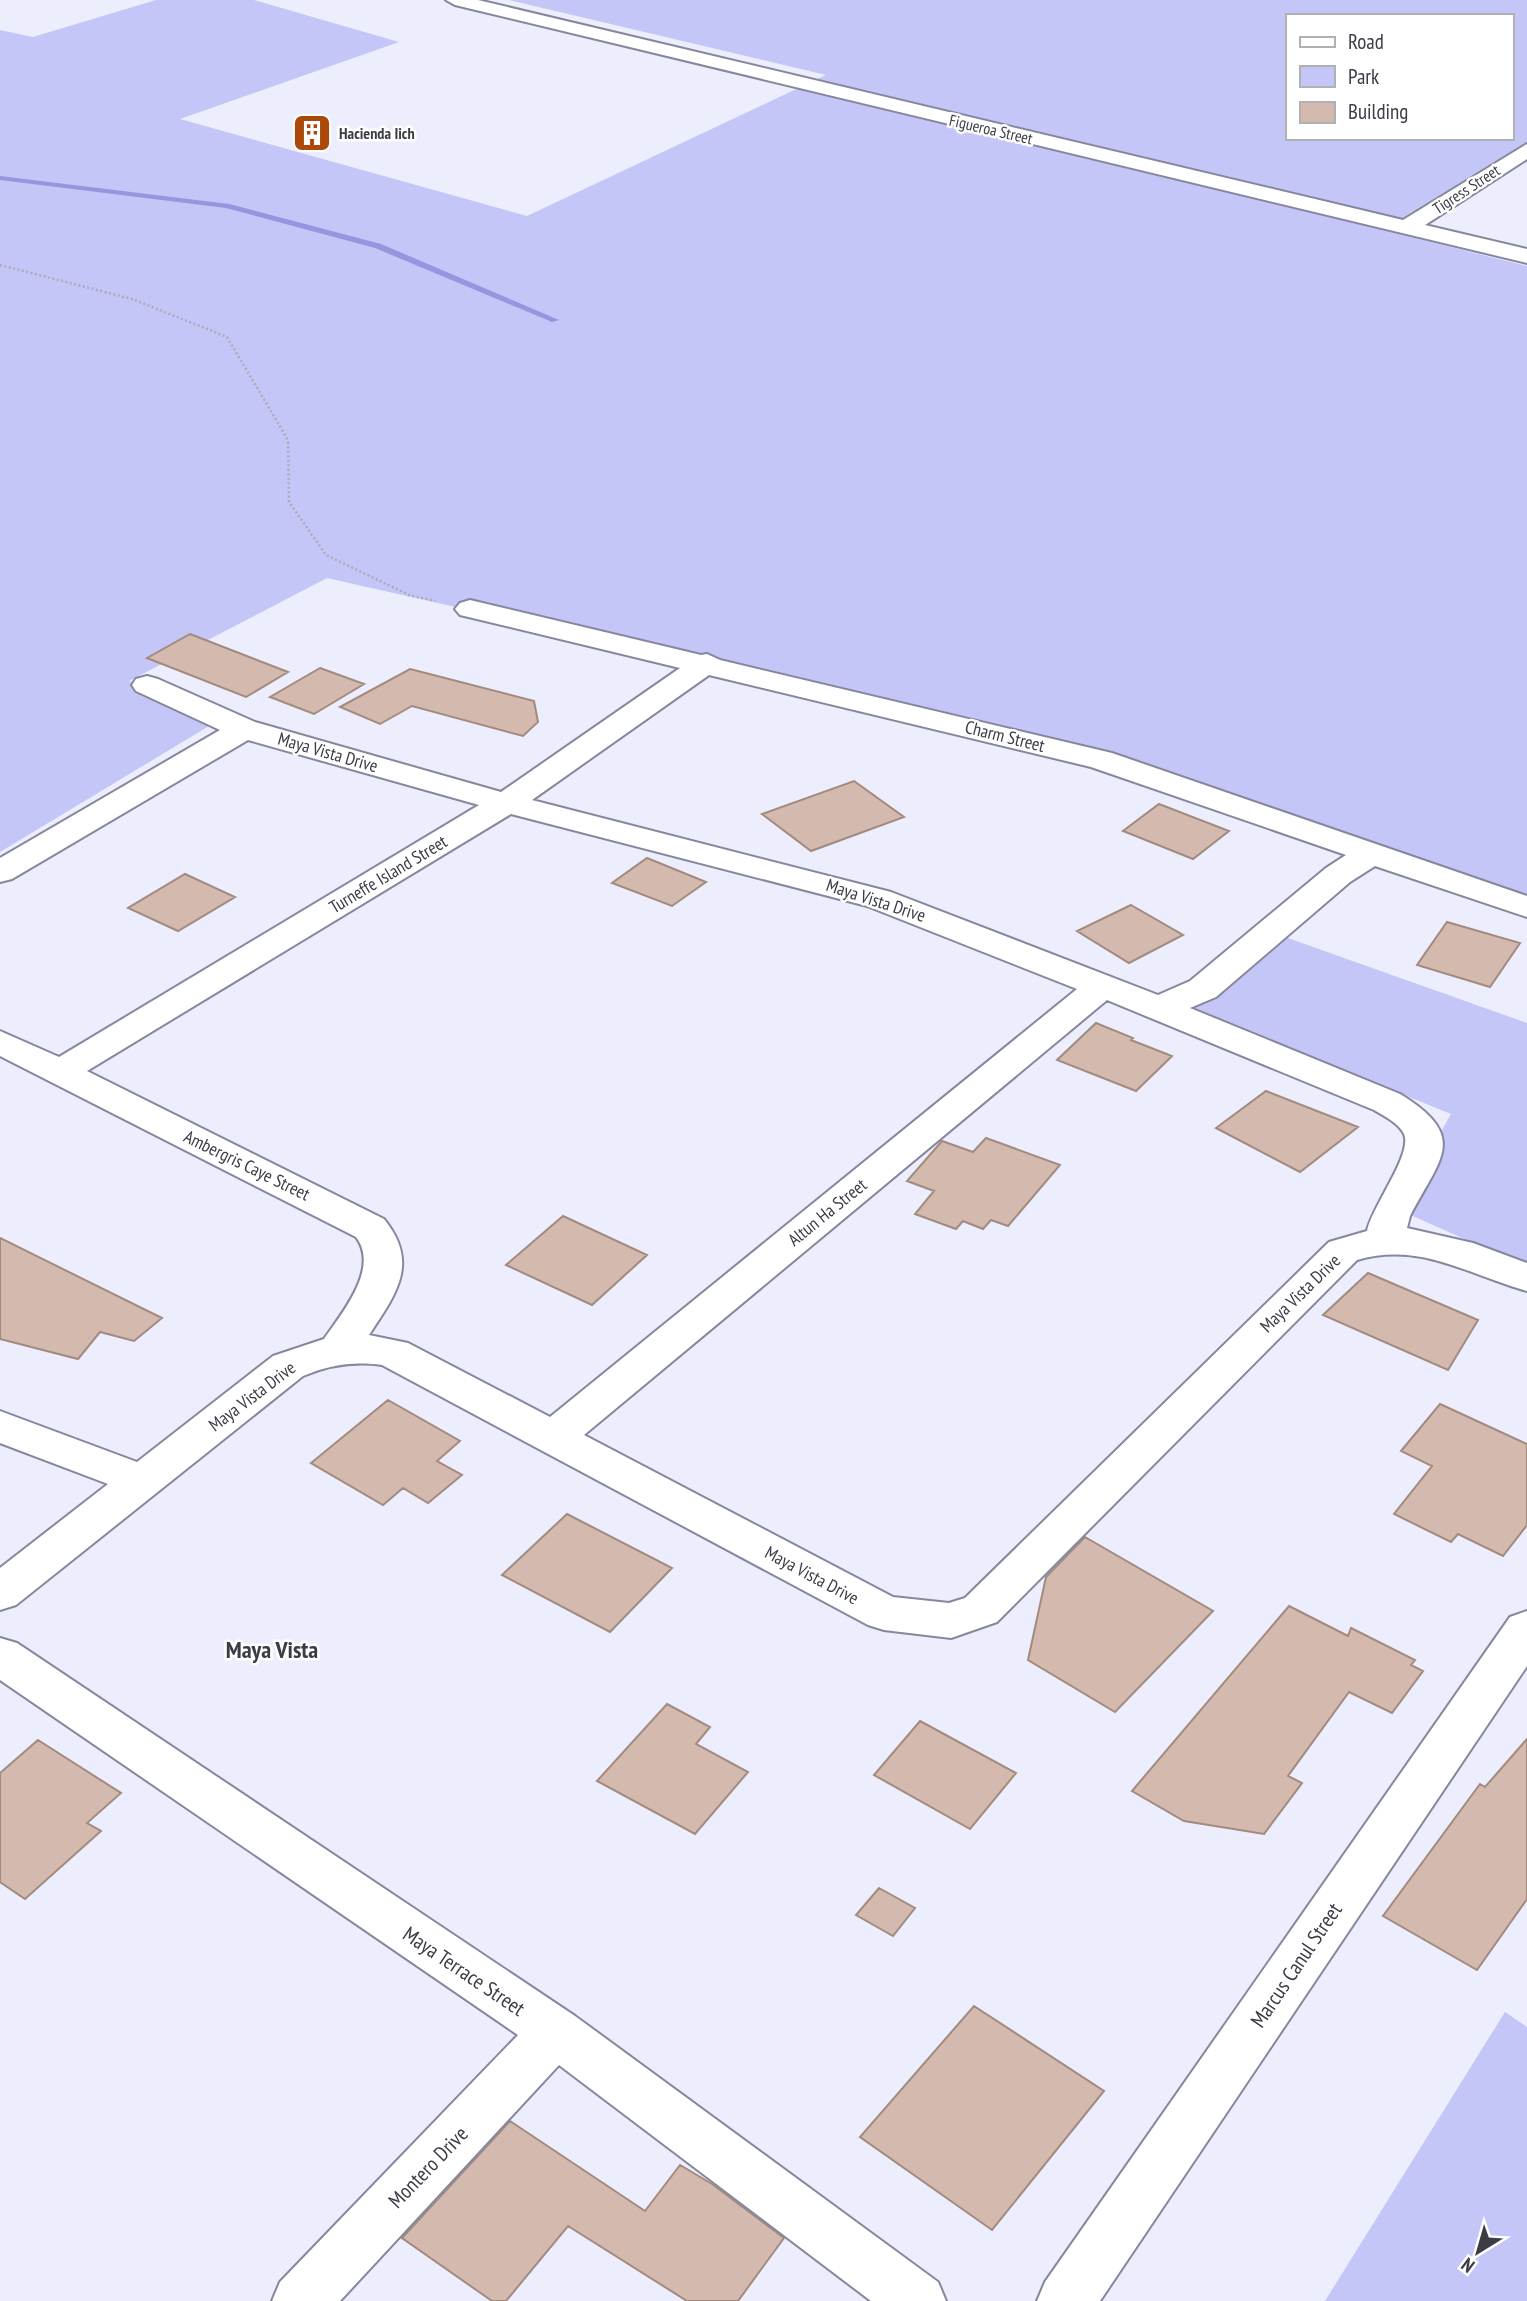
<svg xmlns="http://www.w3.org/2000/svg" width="1527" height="2301" font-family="'PT Sans Narrow',sans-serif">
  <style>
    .green { fill: #c4c6f7; fill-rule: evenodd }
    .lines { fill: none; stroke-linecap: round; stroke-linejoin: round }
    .stream { fill: #9596df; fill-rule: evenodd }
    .building { fill: #d4baae; stroke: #a38a7e; stroke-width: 2 }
    .minor-casing { stroke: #86879e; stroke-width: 4 }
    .path { stroke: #abacb9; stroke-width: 2.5; stroke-dasharray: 2 2.5; stroke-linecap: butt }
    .minor { fill: #fff; fill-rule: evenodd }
    .labels { text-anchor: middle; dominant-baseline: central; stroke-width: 5; stroke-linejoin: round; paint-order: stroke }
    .far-street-label { font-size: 16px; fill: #3b3c46; stroke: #fff }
    .far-poi-label { font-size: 16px; font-weight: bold; fill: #3b3c46; stroke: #fff; text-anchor: start }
    .street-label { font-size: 18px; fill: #3b3c46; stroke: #fff }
    .near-street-label { font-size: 21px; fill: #3b3c46; stroke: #fff }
    .near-quarter-label { font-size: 24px; font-weight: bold; fill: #3b3c46; stroke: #fff }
  </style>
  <rect width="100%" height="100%" fill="#ecedfd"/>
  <path class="green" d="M156,0H254L399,42L180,119L527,216L826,75L509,0H1527V142L1382,230L1527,266V895L1133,760L327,578L129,681L209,726L0,852V30L33,37ZM1287,16H1511V138H1287Z
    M1271,932L1527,1023V1267L1397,1209L1451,1114L1188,1007Z
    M1505,2012L1527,2027V2301H1325Z"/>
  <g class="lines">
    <path class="stream" d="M0,176L229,204L381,244L559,320L552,322L375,248L226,208L0,180Z"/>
  </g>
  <path class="building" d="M190,634L288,672L246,697L147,658Z
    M320,668L364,684L314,714L270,697Z
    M410,669L534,701L538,722L523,736L412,706L380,724L340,707Z
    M854,781L904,817L811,851L762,814Z
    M1159,804L1229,831L1193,859L1123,831Z
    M647,858L706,882L672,906L612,883Z
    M185,874L235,897L178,931L128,908Z
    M1131,905L1183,935L1129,963L1077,931Z
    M1447,922L1520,943L1490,987L1417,965Z
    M1096,1023L1133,1038L1131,1040L1172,1056L1136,1091L1057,1060Z
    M1266,1091L1358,1127L1300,1172L1216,1128Z
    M986,1138L1060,1165L1008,1226L991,1220L983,1229L963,1221L956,1229L915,1214L934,1191L907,1181L942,1141L973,1152Z
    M563,1216L647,1255L592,1305L506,1265Z
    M0,1238L162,1318L134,1341L100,1332L78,1359L0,1339Z
    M1368,1273L1478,1320L1448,1370L1323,1315Z
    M388,1400L460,1441L437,1461L462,1475L428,1503L403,1488L383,1505L311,1463Z
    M1440,1404L1527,1444V1525L1503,1556L1458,1534L1451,1542L1394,1514L1432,1466L1401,1451Z
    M567,1514L672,1568L610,1632L502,1575Z
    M1085,1537L1213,1611L1115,1712L1028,1660L1046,1577Z
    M1289,1606L1348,1636L1351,1628L1415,1660L1411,1665L1423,1671L1392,1713L1349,1692L1288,1776L1302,1783L1264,1834L1184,1821L1132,1791Z
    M667,1704L710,1727L696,1744L748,1772L695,1834L597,1781Z
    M920,1721L1016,1773L970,1829L874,1775Z
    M1527,1739V1899L1477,1970L1383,1916L1480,1784L1485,1787Z
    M38,1740L121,1793L87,1823L101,1831L25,1899L0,1882V1773Z
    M879,1888L915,1908L893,1936L856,1915Z
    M974,2006L1104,2091L992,2230L860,2137Z
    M510,2121L645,2211L680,2165L712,2184L784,2238L738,2301H687L568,2226L506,2301H492L402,2238Z"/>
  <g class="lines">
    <g class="minor-casing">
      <path id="minor" d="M446,0H478L1403,220L1527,144V159L1425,225L1527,249V263L455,5Z
        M470,600L701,655L707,654L720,660L1112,753L1527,896V917L1375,866L1350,882L1216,997L1190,1008L1400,1094C1470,1137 1440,1158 1410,1216L1407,1228L1473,1243L1527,1263V1291C1469,1275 1420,1241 1357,1260L997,1622L951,1638L884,1630L868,1625L382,1365C353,1361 329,1365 303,1376L16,1605L0,1610V1568L108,1484L0,1443V1411L137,1462L273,1356L324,1339C342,1313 380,1268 356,1237L0,1056V1031L59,1057L479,805L248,740L12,879L0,882V858L220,730L136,691L132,685L136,679L147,676L158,679L255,722L501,792L680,668L460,615L455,609L460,603ZM709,675L1091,767L1346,855L1326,868L1190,981L1158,995L891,892L532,800ZM511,814L867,906L1077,989L550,1417L408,1343L369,1335C396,1294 420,1263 384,1219L87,1071ZM1107,1000L1374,1110C1384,1116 1399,1123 1404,1134C1413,1154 1372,1206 1367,1231L1329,1242L965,1598L949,1603L893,1597L584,1435Z
        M1527,1611V1666L1100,2301H1037L1045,2282L1510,1617Z
        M0,1638L17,1643L575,2016L938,2282L946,2301H871L559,2065L340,2301H272L280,2282L518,2035L0,1680Z"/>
    </g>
    <path class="path" d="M0,265L132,299L227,337L288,440L289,502L326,555L409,595L435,601"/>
    <use href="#minor" class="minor"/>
  </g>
  <defs>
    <g id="building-square" transform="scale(2.0125)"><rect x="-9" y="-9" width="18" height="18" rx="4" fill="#ab490a" stroke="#fff"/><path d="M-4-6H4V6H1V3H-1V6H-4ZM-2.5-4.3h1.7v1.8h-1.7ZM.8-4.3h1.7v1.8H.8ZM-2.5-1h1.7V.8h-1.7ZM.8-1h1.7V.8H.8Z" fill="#fff"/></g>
  </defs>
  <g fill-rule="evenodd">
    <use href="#building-square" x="312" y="133"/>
  </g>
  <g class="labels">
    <g class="far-street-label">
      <text transform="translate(991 129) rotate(13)">Figueroa Street</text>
      <text transform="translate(1466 189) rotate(-33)">Tigress Street</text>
    </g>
    <g class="far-poi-label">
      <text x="339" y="133">Hacienda Iich</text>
    </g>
    <g class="street-label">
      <text transform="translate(1005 736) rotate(14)">Charm Street</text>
      <text transform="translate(328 752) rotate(16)">Maya Vista Drive</text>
      <text transform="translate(388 874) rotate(-31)">Turneffe Island Street</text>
      <text transform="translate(876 900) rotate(18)">Maya Vista Drive</text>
      <text transform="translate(247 1165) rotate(26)">Ambergris Caye Street</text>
      <text transform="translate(827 1212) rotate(-39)">Altun Ha Street</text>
      <text transform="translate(1300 1293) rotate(-44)">Maya Vista Drive</text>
      <text transform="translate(252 1396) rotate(-37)">Maya Vista Drive</text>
      <text transform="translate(812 1575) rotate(28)">Maya Vista Drive</text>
    </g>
    <g class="near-street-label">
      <text transform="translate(1296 1965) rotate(-56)">Marcus Canul Street</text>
      <text transform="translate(464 1971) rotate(34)">Maya Terrace Street</text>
      <text transform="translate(428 2167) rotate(-46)">Montero Drive</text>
    </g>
    <g class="near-quarter-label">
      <text x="272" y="1649">Maya Vista</text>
    </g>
  </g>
  <rect x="1286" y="14" width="228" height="126" fill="#ffffff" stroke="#b1b1b5" stroke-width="2"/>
  <rect x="1300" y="37" width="35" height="10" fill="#ffffff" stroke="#b1b1b5" stroke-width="2"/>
  <text x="1348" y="49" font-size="21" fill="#3b3c46">Road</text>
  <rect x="1300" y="66" width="35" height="21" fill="#c4c6f7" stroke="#b1b1b5" stroke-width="2"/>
  <text x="1348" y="84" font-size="21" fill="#3b3c46">Park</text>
  <rect x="1300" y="102" width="35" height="21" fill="#d4baae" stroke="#b1b1b5" stroke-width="2"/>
  <text x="1348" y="119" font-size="21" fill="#3b3c46">Building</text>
  <g transform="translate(1478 2252) rotate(217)" stroke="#ffffff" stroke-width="5" paint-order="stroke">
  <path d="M0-5L12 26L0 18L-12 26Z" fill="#3b3c46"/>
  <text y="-10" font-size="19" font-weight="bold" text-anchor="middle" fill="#3b3c46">N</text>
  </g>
</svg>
